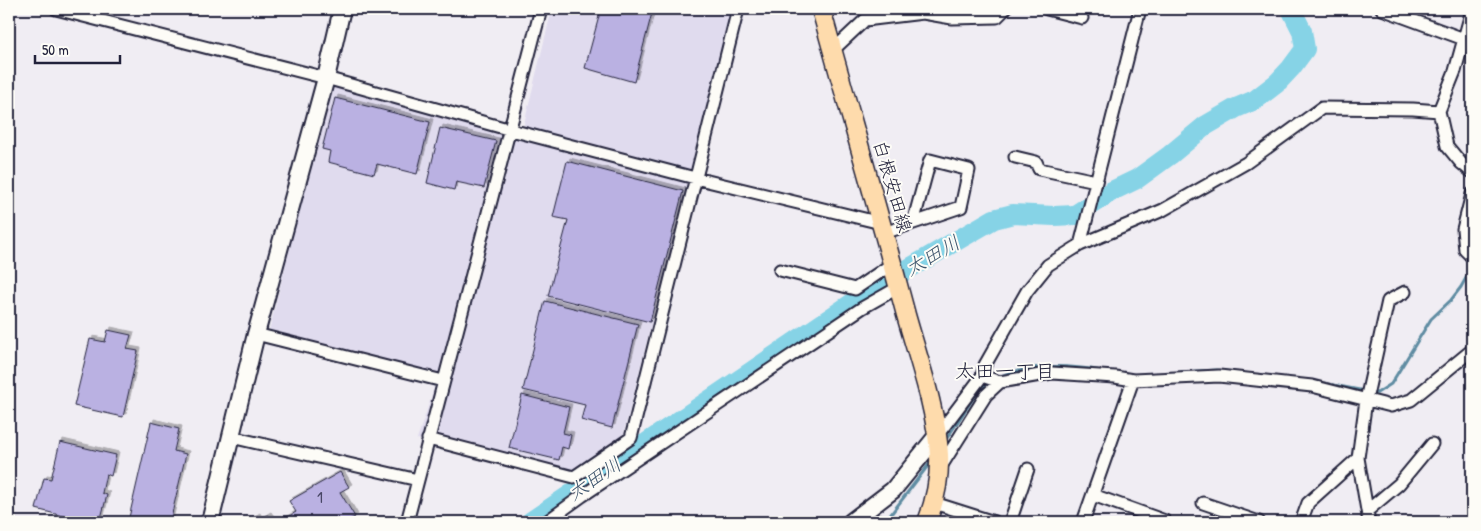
<svg xmlns="http://www.w3.org/2000/svg" width="1481" height="531" font-family="'Patrick Hand','Klee One',sans-serif">
  <style>
    .built { fill: #e0dbee }
    .lines { fill: none; stroke-linecap: round; stroke-linejoin: round }
    .stream { stroke: #5e8ca2; stroke-width: 3 }
    .river { stroke: #86d3e6; stroke-width: 20 }
    .building { fill: #bab1e2; stroke: #22223b; filter: url(#shadow) }
    .street-casing { stroke: #22223b; stroke-width: 15 }
    .secondary-casing { stroke: #22223b; stroke-width: 20 }
    .primary-casing { stroke: #22223b; stroke-width: 21 }
    .street { stroke: #fdfcf7; stroke-width: 11 }
    .secondary { stroke: #fdfcf7; stroke-width: 16 }
    .primary { stroke: #fedbac; stroke-width: 18 }
    .labels { text-anchor: middle; dominant-baseline: central; stroke-width: 4; stroke-linejoin: round; paint-order: stroke }
    .number-label { font-size: 16px; fill: #484665 }
    .street-label { font-size: 19px; fill: #22223b; stroke: #fdfcf7 }
    .water-label { font-size: 20px; font-style: italic; fill: #40576e; stroke: #fdfcf7 }
    .neighbourhood-label { font-size: 20px; fill: #22223b; stroke: #fdfcf7 }
  </style>
  <defs>
    <filter id="shadow"><feDropShadow dx="3" dy="-3" stdDeviation="0" flood-color="#0004"/></filter>
  </defs>
  <rect width="100%" height="100%" fill="#f0edf3"/>
  <filter id="ink" filterUnits="userSpaceOnUse"><feTurbulence type="fractalNoise" baseFrequency=".02" numOctaves="2"/><feDisplacementMap in="SourceGraphic" scale="10" xChannelSelector="R" yChannelSelector="G"/><feConvolveMatrix kernelMatrix="1 2 1 2 8 2 1 2 1" color-interpolation-filters="sRGB"/></filter>
  <g filter="url(#ink)">
    <path class="built" d="M552,9H731L622,440L575,473L417,439L439,375L269,331L332,78L523,128Z"/>
    <g class="lines">
      <path class="stream" d="M1471,253L1472,218
        M1181,372L1217,370L1232,372
        M998,377C1030,363 1069,365 1103,371
        M1322,383L1365,391
        M1371,392L1377,393L1391,384L1431,319L1451,300L1461,287L1470,271L1471,259
        M945,441L976,394L988,382
        M885,522L933,459"/>
      <path class="river" d="M530,522L870,291L994,219L1013,214L1054,216L1075,215L1112,191L1137,179L1170,155L1205,126L1236,108L1255,100L1277,83L1291,68L1305,49L1302,31L1291,9"/>
    </g>
    <path class="building" d="M601,9H653L634,82L585,68Z
      M335,98L430,122L417,174L377,164L374,174L328,162L330,151L322,149Z
      M440,128L496,141L484,188L456,182L454,190L427,183Z
      M567,161L683,191L650,322L548,296L568,220L553,217Z
      M545,301L638,324L612,428L581,420L585,405L523,390Z
      M108,330L131,335L127,349L138,351L123,417L74,406L90,339L105,342Z
      M522,395L569,407L563,433L571,435L568,449L562,447L559,460L509,448Z
      M151,422L179,429L174,451L186,454L170,522H128Z
      M60,442L116,455L111,476L106,474L102,493L107,495L100,522H87L36,509L44,478L51,479Z
      M340,472L349,487L340,492L355,517L345,522H279L296,512L289,501Z
      M268,515L273,522H251L250,520L257,516L259,520Z"/>
    <g class="lines">
      <g class="street-casing">
        <path id="street" d="M56,9L326,78L511,130L695,178L881,223
          M1047,9L1082,18
          M1382,9L1464,39
          M1472,10L1455,71L1439,111L1447,146L1461,163L1472,172
          M832,51L865,20L923,13L952,18L997,17L1005,9
          M1015,157L1036,162L1039,169L1096,181
          M1472,194L1463,229L1465,250L1472,257
          M884,233L961,207L969,170L930,160L913,223
          M1080,245L1140,9
          M780,270L855,289L892,264
          M256,334L443,381
          M982,376L1000,382L1052,373L1115,377L1133,380L1219,376L1312,386L1391,406L1411,400L1472,350
          M231,437L418,480
          M936,437L982,376L985,365L1027,291L1048,265L1080,245L1163,210L1246,163L1322,108L1413,109L1439,111
          M428,439L574,477L631,438L738,9
          M940,468L986,395L1000,382
          M1093,495L1165,521
          M934,503L994,522
          M1203,503L1259,522
          M1367,511L1399,484L1432,444
          M407,522C451,351 498,180 541,9
          M546,522L582,496L862,308L899,287
          M1010,522L1028,469
          M1083,522L1133,380
          M1301,522L1308,503L1358,458
          M1369,522L1358,458L1366,400L1388,301L1405,292"/>
      </g>
      <g class="secondary-casing">
        <path id="secondary" d="M210,522L256,334L326,78L342,9
          M851,522L893,490L936,437"/>
      </g>
      <g class="primary-casing">
        <path id="primary" d="M821,9C849,111 879,213 906,315C918,358 937,412 939,455C940,479 935,501 927,522"/>
      </g>
      <use href="#street" class="street"/>
      <use href="#secondary" class="secondary"/>
      <use href="#primary" class="primary"/>
    </g>
  </g>
  <g class="labels">
    <g class="number-label">
      <text x="320" y="497">1</text>
    </g>
    <g class="street-label">
      <text transform="translate(893 186) rotate(74)">白根安田線</text>
    </g>
    <g class="water-label">
      <text transform="translate(932 255) rotate(-30)">太田川</text>
      <text transform="translate(594 478) rotate(-34)">太田川</text>
    </g>
    <g class="neighbourhood-label">
      <text x="1005" y="370">太田一丁目</text>
    </g>
  </g>
  <rect width="1481" height="531" fill="none" stroke="#fdfcf7" stroke-width="30"/>
  <rect x="15" y="15" width="1451" height="501" fill="none" stroke="#22223b" stroke-width="2" filter="url(#ink)"/>
  <path d="M35 55v8h85v-8" fill="none" stroke="#22223b" stroke-width="2.5"/>
  <text x="42" y="55" font-size="15" fill="#22223b" stroke="#fdfcf7" stroke-width="4" paint-order="stroke">50 m</text>
</svg>
